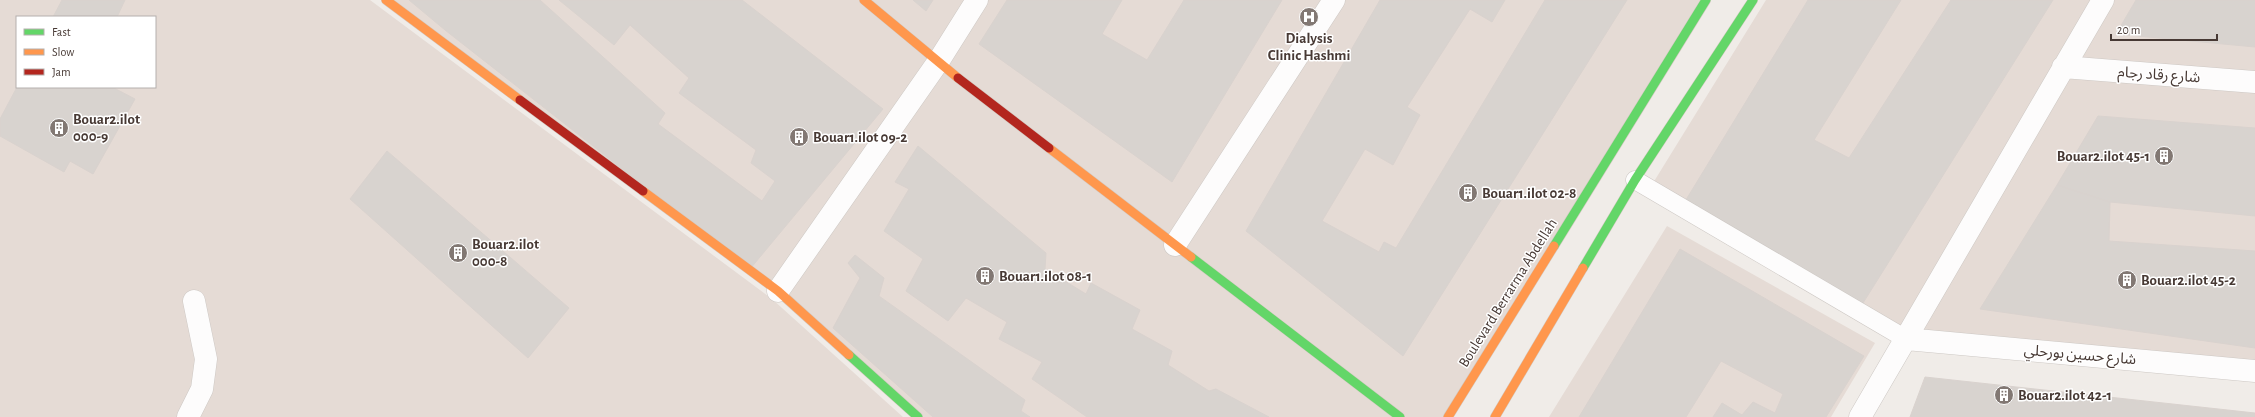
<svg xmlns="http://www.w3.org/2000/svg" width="2255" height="417" font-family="'Alegreya Sans','Noto Sans Arabic',sans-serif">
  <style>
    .residential { fill: #e5dbd5; fill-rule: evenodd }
    .building { fill: #d8d3cf; stroke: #d9d2ce }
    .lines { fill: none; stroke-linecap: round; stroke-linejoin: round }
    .lane-casing { stroke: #cdc8c4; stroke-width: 19 }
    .street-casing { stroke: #cdc8c4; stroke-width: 23 }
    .fast-casing { stroke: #d3c9c1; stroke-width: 10 }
    .slow-casing { stroke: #d3c9c1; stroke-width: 10 }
    .jam-casing { stroke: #d3c9c1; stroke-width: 10 }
    .lane { stroke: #fdfcfc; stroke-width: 18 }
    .street { stroke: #fdfcfc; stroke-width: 22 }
    .fast { stroke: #63d668; stroke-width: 9 }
    .slow { stroke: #ff974d; stroke-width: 9 }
    .jam { stroke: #b3261e; stroke-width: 9 }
    .labels { text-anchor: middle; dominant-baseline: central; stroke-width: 3; stroke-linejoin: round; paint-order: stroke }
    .poi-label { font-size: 15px; font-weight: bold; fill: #473934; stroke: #fff; text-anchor: start }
    .street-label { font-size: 15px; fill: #473934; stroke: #fff }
  </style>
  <rect width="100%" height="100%" fill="#f0ece8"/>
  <path class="residential" d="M0,0H370L772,299L903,417H0ZM17,17H155V87H17Z
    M386,0H1706L1448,417H918L778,291Z
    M1766,0H2091L1901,328L1653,183Z
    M2114,0H2255V72L2080,58Z
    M2069,77L2255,92V361L1923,330Z
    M1667,226L1875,343L1831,417H1549Z"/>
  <path class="building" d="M62,0H125L117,17H53Z
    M409,0H540L665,113L658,124L762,201L775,181L751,163L756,150L679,93L689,78L630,25L614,45L559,0H742L883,109L750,269L445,30Z
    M913,0H933L926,11Z
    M1007,0H1122L1102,34L1147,60L1184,0H1282L1172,182L979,44Z
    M1380,0H1505L1492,22L1470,9L1407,107L1420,115L1393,165L1365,149L1322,221L1379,252L1384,242L1396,248L1545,0H1627L1403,356L1246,231Z
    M1808,0H1901L1814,140L1849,158L1951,0H2053L1858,311L1681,208Z
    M2136,0H2255V47L2116,34Z
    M17,87H112L135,99L93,174L70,161L64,172L0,136V119Z
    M2098,116L2255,128V216L2110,202L2057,185Z
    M918,146L1046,253L1045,269L1086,294L1091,283L1140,310L1132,329L1172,351L1168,365L1209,391L1216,389L1269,417H1087L1032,379L1042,362L999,339L1007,322L966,298L948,321L906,291L923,259L884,231L909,189L895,182Z
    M387,151L569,308L528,358L350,199Z
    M2057,185L2110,202L2109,241L2255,251V348L1980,309Z
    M1680,249L1864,356L1826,417H1713L1722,403L1742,415L1753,402L1775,413L1783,394L1721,361L1686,417H1579Z
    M855,255L884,278L879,296L1025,400L1021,411L1030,417H933L833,328L860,278L848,263Z
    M1925,377L2255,413V417H1910Z"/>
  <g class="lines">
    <g class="lane-casing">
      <path id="lane" d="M1635,180L1906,339"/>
    </g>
    <g class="street-casing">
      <path id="street" d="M2063,67L2255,82
        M1175,245L1334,0
        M778,291L938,62L977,0
        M1906,339L2255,371
        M188,417L202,389L206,359L194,301
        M1860,417L2103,0"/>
    </g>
    <g class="fast-casing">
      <path id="fast" d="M1554,246L1706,0
        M1191,257L1400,417
        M1583,268L1635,180L1753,0
        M849,355L918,417"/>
    </g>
    <g class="slow-casing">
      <path id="slow" d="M386,0L520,100
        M864,0L958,78
        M1049,148L1191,257
        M643,191L778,291L849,355
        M1448,417L1554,246
        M1495,417L1583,268"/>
    </g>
    <g class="jam-casing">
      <path id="jam" d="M958,78L1049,148
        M520,100L643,191"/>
    </g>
    <use href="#lane" class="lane"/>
    <use href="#street" class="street"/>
    <use href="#fast" class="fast"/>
    <use href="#slow" class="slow"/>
    <use href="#jam" class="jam"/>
  </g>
  <defs>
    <g id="hospital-disc" transform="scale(1)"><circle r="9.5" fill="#827873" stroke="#fff"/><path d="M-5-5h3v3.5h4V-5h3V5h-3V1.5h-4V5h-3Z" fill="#fff"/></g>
    <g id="building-disc" transform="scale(1)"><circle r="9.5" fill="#827873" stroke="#fff"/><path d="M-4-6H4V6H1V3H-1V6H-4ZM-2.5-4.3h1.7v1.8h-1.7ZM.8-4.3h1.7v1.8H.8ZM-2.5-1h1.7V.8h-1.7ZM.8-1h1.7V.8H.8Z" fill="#fff"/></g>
  </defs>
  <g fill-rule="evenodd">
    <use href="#hospital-disc" x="1309" y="17"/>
    <use href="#building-disc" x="59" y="128"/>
    <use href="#building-disc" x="799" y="137"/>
    <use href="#building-disc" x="2164" y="156"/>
    <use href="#building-disc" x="1468" y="193"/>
    <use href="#building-disc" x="458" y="253"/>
    <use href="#building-disc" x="985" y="276"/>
    <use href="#building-disc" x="2127" y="280"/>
    <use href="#building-disc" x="2004" y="395"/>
  </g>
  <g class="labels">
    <g class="poi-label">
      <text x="1309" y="38" text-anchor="middle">Dialysis<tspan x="1309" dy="17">Clinic Hashmi</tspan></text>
      <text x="73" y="119">Bouar2.ilot<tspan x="73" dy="17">000-9</tspan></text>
      <text x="813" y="137">Bouar1.ilot 09-2</text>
      <text x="2150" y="156" text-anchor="end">Bouar2.ilot 45-1</text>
      <text x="1482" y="193">Bouar1.ilot 02-8</text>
      <text x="472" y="244">Bouar2.ilot<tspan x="472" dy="17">000-8</tspan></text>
      <text x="999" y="276">Bouar1.ilot 08-1</text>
      <text x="2141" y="280">Bouar2.ilot 45-2</text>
      <text x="2018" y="395">Bouar2.ilot 42-1</text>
    </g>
    <g class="street-label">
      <text transform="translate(2159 75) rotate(4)">شارع رقاد رجام</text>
      <text transform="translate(1508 293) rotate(-58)">Boulevard Berrarma Abdellah</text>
      <text transform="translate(2080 355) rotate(5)">شارع حسين بورحلي</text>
    </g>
  </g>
  <rect x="16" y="16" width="140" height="72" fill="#ffffff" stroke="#b5b0ae"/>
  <rect x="24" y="29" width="20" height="6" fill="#63d668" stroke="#b5b0ae"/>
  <text x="52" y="36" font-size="12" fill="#473934">Fast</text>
  <rect x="24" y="49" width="20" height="6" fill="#ff974d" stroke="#b5b0ae"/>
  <text x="52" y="56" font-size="12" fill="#473934">Slow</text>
  <rect x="24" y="69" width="20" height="6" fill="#b3261e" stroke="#b5b0ae"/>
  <text x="52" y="76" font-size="12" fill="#473934">Jam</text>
  <path d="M2111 34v6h106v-6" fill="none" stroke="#473934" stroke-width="2"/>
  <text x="2117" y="34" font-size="12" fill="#473934" stroke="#ffffff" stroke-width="3" paint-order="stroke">20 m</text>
</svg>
